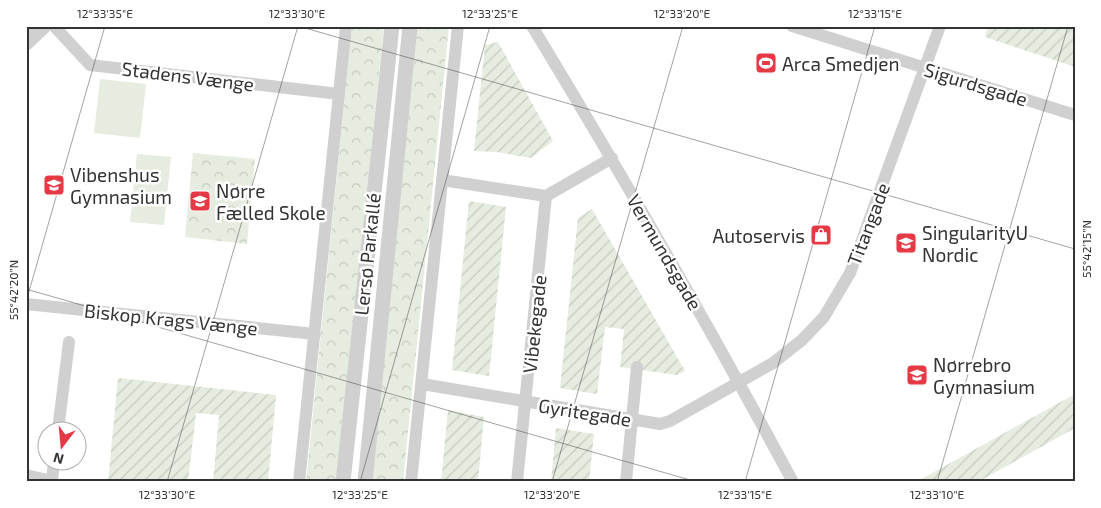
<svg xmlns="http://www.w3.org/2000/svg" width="1101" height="508" font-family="'Exo 2',sans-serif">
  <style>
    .grass { fill: #e6ecdf }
    .forest { fill: url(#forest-crowns) }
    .garden { fill: url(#garden-furrows) }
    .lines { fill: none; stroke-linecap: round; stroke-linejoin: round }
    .minor { stroke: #d0d0d0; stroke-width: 12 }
    .tertiary { stroke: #d0d0d0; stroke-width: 15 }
    .ticks { fill: none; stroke: #333; stroke-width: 1; stroke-opacity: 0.45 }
    .labels { text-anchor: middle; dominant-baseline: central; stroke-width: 5; stroke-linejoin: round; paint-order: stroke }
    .poi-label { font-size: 19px; fill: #333; stroke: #fff; text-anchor: start }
    .street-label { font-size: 19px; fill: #333; stroke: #fff }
    .neatline { fill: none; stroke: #333; stroke-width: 2 }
    .ticks-label { font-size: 12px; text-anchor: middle; fill: #333 }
  </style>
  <defs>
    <pattern id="forest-crowns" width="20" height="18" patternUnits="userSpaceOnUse" patternTransform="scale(1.25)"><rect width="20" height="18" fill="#e6ecdf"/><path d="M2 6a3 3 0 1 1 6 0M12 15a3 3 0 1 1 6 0" fill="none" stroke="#c6cbc0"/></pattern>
    <pattern id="garden-furrows" width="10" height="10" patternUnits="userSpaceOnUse" patternTransform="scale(1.25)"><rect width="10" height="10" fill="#e6ecdf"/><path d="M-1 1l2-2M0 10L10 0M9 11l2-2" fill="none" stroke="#c6cbc0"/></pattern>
  </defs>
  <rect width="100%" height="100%" fill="#fff"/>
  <path class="grass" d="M100,79L146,84L140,138L94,133Z
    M137,154L171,157L164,225L130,222Z"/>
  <path class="forest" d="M352,26H384L336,482H306Z
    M416,26H449L403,482H371Z
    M193,153L255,159L247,244L185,237Z"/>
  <path class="garden" d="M988,26H1075V67L985,37Z
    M498,42L553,141L531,158L497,152L474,151L485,45Z
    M469,201L506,207L489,376L452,370Z
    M592,209L685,371L677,375L620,367L624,329L605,327L597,394L560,388L578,218Z
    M118,378L276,395L268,482H213L219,415L196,413L188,482H108Z
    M1075,394V428L978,482H916Z
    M448,410L484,417L478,482H441Z
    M556,428L594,434L589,482H551Z"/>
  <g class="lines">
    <path class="minor" d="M54,26L90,65L339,94
      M532,26C623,176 710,328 793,482
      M792,26L1075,115
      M442,180L546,196L612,158
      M26,304L315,334
      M422,384L660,424L670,421L773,363L802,340L824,317L850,273L940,26
      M58,430L69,342
      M26,475L52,481
      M52,482L54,460
      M299,482L346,26
      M411,482L458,26
      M517,482L546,196
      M626,482L637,367"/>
    <path class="tertiary" d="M26,43L44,26
      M343,482L392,26
      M365,482L410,26"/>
  </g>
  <path class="ticks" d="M298,26L1075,249M26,289L697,482M26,302L105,26M167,482L298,26M360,482L490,26M552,482L683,26M745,482L875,26M937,482L1068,26"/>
  <defs>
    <g id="stadium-square" transform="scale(1.125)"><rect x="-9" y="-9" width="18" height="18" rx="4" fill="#e63946" stroke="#fff"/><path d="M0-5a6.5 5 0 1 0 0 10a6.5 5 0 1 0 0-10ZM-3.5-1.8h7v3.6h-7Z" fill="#fff"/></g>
    <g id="university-square" transform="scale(1.125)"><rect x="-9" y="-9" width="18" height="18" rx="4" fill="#e63946" stroke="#fff"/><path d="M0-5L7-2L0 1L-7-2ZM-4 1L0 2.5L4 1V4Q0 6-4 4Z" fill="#fff"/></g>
    <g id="school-square" transform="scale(1.125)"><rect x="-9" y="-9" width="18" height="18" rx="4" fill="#e63946" stroke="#fff"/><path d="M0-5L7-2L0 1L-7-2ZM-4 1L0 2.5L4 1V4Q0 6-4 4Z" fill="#fff"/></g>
    <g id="shop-square" transform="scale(1.125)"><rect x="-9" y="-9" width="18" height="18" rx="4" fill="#e63946" stroke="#fff"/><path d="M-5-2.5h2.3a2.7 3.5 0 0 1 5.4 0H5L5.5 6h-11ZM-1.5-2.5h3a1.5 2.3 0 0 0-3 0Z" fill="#fff"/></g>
  </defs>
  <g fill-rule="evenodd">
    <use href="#stadium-square" x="766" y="63"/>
    <use href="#university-square" x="54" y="185"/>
    <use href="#school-square" x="200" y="201"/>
    <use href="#shop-square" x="821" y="235"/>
    <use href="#school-square" x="906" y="243"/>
    <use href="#university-square" x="917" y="375"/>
  </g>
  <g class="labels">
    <g class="poi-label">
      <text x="782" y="63">Arca Smedjen</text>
      <text x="70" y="174">Vibenshus<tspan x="70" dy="22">Gymnasium</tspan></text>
      <text x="216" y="190">Nørre<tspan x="216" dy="22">Fælled Skole</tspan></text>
      <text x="922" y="232">SingularityU<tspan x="922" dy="22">Nordic</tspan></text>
      <text x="805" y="235" text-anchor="end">Autoservis</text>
      <text x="933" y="364">Nørrebro<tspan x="933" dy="22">Gymnasium</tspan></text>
    </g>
    <g class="street-label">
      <text transform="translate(188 76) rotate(7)">Stadens Vænge</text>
      <text transform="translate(976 84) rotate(17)">Sigurdsgade</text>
      <text transform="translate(868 224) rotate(-69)">Titangade</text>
      <text transform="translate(665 252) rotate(60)">Vermundsgade</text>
      <text transform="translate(367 254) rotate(-84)">Lersø Parkallé</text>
      <text transform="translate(171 319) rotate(6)">Biskop Krags Vænge</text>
      <text transform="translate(534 324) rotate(-84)">Vibekegade</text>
      <text transform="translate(585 412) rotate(9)">Gyritegade</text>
    </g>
  </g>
  <rect width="1101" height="508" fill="none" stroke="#ffffff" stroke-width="55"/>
  <g transform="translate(62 446) rotate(196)"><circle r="24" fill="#ffffff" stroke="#adadad"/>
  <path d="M0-4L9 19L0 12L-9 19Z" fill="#e63946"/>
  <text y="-8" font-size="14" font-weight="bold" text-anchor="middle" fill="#333333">N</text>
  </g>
  <rect x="28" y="28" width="1046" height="452" class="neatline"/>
  <g class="ticks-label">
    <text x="105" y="18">12°33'35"E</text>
    <text x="297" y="18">12°33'30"E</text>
    <text x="490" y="18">12°33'25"E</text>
    <text x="682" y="18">12°33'20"E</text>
    <text x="875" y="18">12°33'15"E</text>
    <text transform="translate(1087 249) rotate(-90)" y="4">55°42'15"N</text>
    <text transform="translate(14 290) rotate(-90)" y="4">55°42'20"N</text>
    <text x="167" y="499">12°33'30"E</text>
    <text x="360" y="499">12°33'25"E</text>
    <text x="552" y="499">12°33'20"E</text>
    <text x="745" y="499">12°33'15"E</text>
    <text x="937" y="499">12°33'10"E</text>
  </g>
</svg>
